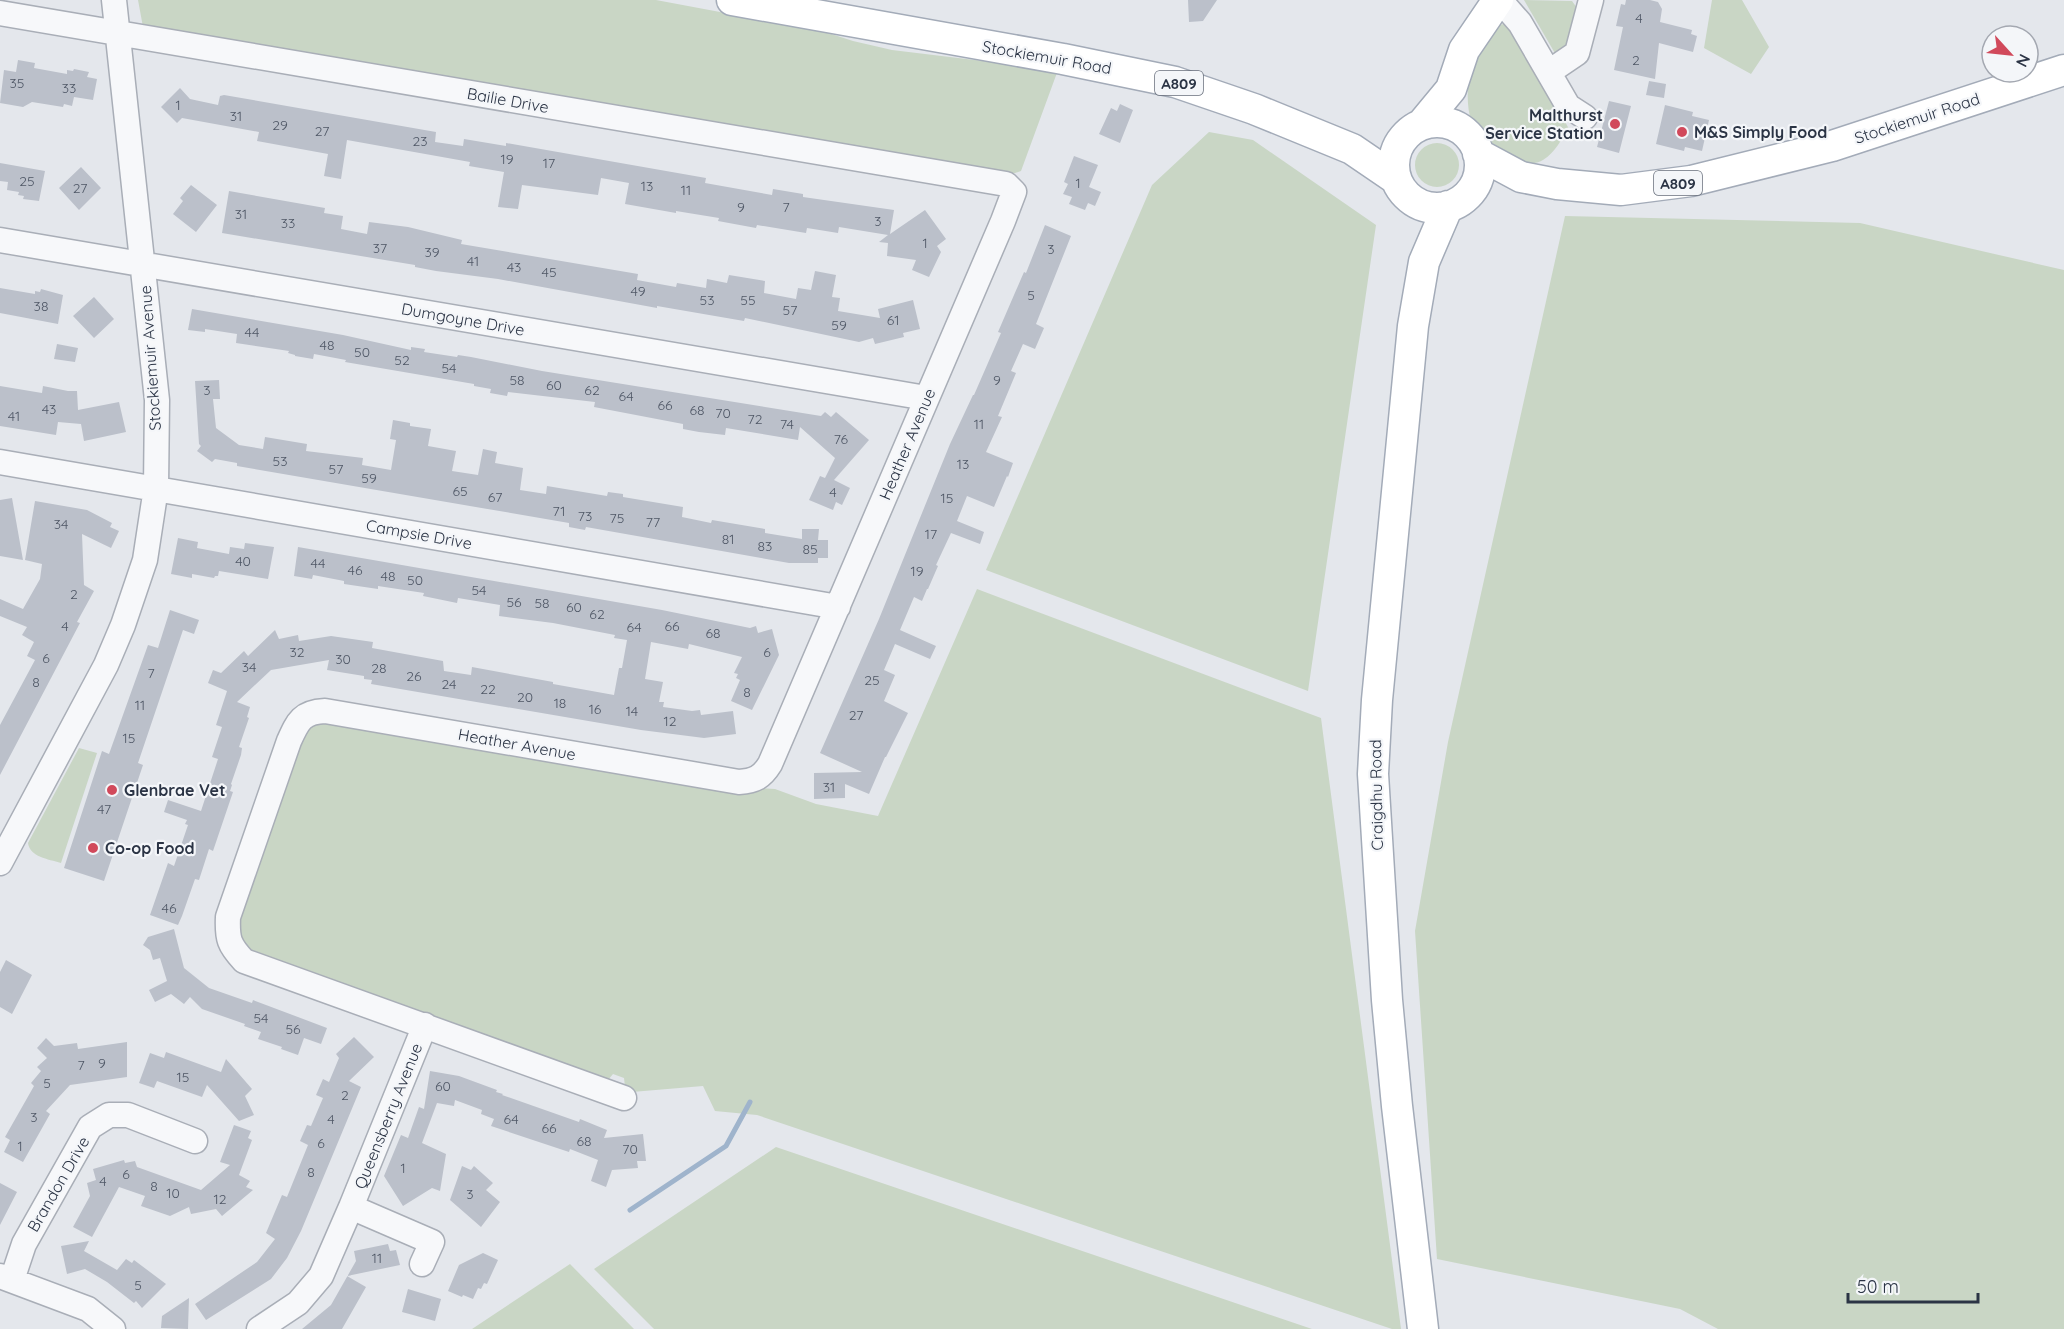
<svg xmlns="http://www.w3.org/2000/svg" width="2064" height="1329" font-family="Quicksand,sans-serif">
  <style>
    .green { fill: #c9d6c5 }
    .lines { fill: none; stroke-linecap: round; stroke-linejoin: round }
    .stream { stroke: #9fb4cc; stroke-width: 5 }
    .building { fill: #bbc0ca }
    .minor-casing { stroke: #a9aeb7; stroke-width: 27 }
    .major-casing { stroke: #a3abb8; stroke-width: 33 }
    .minor { stroke: #f7f8fa; stroke-width: 24 }
    .major { stroke: #fff; stroke-width: 30 }
    .poi-dot { fill: #d1495b; stroke: #f4f6f9; stroke-width: 2 }
    .labels { text-anchor: middle; dominant-baseline: central; stroke-width: 4.5; stroke-linejoin: round; paint-order: stroke }
    .number-label { font-size: 14px; fill: #4f5766 }
    .shield { fill: #f4f6f9; stroke: #676e7b; stroke-width: 1.5 }
    .shield-label { font-size: 15px; font-weight: bold; fill: #2b3445 }
    .street-label { font-size: 16px; fill: #2b3445; stroke: #f4f6f9 }
    .poi-label { font-size: 16px; font-weight: bold; fill: #2b3445; stroke: #f4f6f9; text-anchor: start }
  </style>
  <rect width="100%" height="100%" fill="#e4e7ec"/>
  <path class="green" d="M138,0H656L822,31L853,41L892,50L1058,70L1021,171L1003,177L143,27Z
    M1524,0L1572,1L1577,8L1570,49L1556,55Z
    M1712,0H1742L1769,47L1751,74L1704,48Z
    M1505,24L1515,30L1569,129C1561,139 1555,153 1543,160C1531,167 1520,161 1509,156C1501,153 1490,150 1484,144C1462,122 1465,77 1477,52C1482,43 1490,34 1496,25Z
    M1209,132L1253,140L1376,225L1308,691L986,570L1152,185Z
    M1415 165a22 22 0 1 1 44 0a22 22 0 1 1-44 0Z
    M1565,216L1860,223L2064,270V1329H1718L1680,1309L1437,1259L1415,931L1448,742Z
    M977,589L1321,718L1401,1329H1392L757,1115L715,1111L703,1086L632,1092L625,1087L624,1078L613,1074L608,1080L249,954L233,931L298,734L316,718L720,786L775,789L816,804L878,816Z
    M79,748L97,753L61,863C48,859 30,857 28,843Z
    M776,1147L1312,1329H654L594,1269Z
    M570,1264L634,1329H472Z"/>
  <g class="lines">
    <path class="stream" d="M630,1210L726,1146L750,1102"/>
  </g>
  <path class="building" d="M1188,0H1217L1203,21L1189,22Z
    M1626,0H1650L1658,2L1662,9L1660,22L1692,30L1691,34L1697,36L1693,52L1659,43L1655,79L1614,70L1623,27L1616,26L1621,4L1625,5Z
    M18,60L35,63L34,68L67,74V70L73,71L74,69L89,72L87,77L97,79L93,100L74,97L72,106L64,104L63,107L32,102L23,107L0,103L4,70L16,72Z
    M1649,81L1666,84L1664,98L1646,95Z
    M180,88L190,99L218,105L220,96L224,95L436,132L435,142L463,146L464,139L506,146V143L706,178L705,183L772,195L773,189L803,194V197L894,210L890,234L925,210L946,239L937,246L941,252L929,277L912,270L916,260L887,256L888,243L879,242L888,235L839,227L838,233L807,228L806,233L757,225L756,228L718,221L719,218L676,211V213L625,204L629,183L601,178L598,195L522,185L518,209L498,207L504,172L469,166L470,162L347,140L341,179L324,176L328,154L257,141L259,132L182,118L177,123L161,107Z
    M1609,101L1631,106L1619,153L1597,147Z
    M1120,104L1133,110L1120,143L1099,134L1111,108L1117,111Z
    M1665,105L1693,112L1692,116L1709,120L1702,151L1685,147L1684,151L1656,144Z
    M1074,156L1098,165L1089,187L1101,192L1095,206L1088,203L1085,210L1069,204L1072,197L1063,194L1068,184L1064,182Z
    M0,163L45,171L39,201L23,199L24,196L18,195L19,192L7,190L8,182L0,181Z
    M81,167L101,188L79,210L59,188Z
    M191,185L217,205L196,232L173,214L183,201L180,198Z
    M229,191L325,208L324,213L343,216L341,229L367,234L369,222L408,227L462,240L461,244L638,274L637,280L676,287L677,283L706,288L707,279L727,283L729,275L765,281L764,293L796,299L798,288L811,290L815,271L836,275L832,297L840,298L838,311L880,318L878,309L913,300L920,329L903,333L904,337L875,344L873,338L859,342L745,318L744,321L657,306V308L498,279L436,271L415,267V265L222,233Z
    M1045,225L1071,236L1036,324L1044,328L1035,349L1023,344L1011,371L1016,373L998,416L1002,417L986,452L1013,463L1008,477L1007,476L994,507L967,496L957,521L984,532L980,544L951,533L936,565L938,566L928,589H927L922,601L914,597L900,630L936,646L930,659L895,644L884,670L895,675L884,701L908,713L886,757H885L869,794L845,784V798L814,799V773L862,772L820,753L879,619L950,444L973,395H974L1001,333L998,332L1024,272L1026,273Z
    M0,288L35,294V291L40,292L41,289L63,295L58,324L0,313Z
    M94,297L114,319L94,338L73,316Z
    M192,309L343,335L411,350V347L425,349L424,352L457,357L458,355L471,357L542,371L821,416L825,412L831,417L836,412L869,440L834,480L850,488L842,505L836,502L833,510L809,500L820,476L825,478L835,458L800,427L798,440L726,428L725,435L699,432L683,429V424L594,407L595,402L508,392L507,396L490,393L491,389L474,386V384L345,362L346,360L314,354L313,359L295,356V355L288,353L289,351L236,343L237,334L205,329V332L188,330Z
    M57,344L78,348L75,362L54,359Z
    M219,380L220,399H213L216,428L239,445L263,449L265,437L307,444L306,451L363,458L362,465L391,470L396,440L390,439L393,420L410,423V426L431,429L428,446L456,451L452,471L478,475L483,449L497,452L495,463L523,468L520,490L546,494L547,486L607,496L608,492L623,494V497L683,507L682,517L711,523L712,520L765,529V533L802,539V529H819L818,540H828V558H818V563H789L586,527L585,530L569,527V523L237,466V463L215,459L212,462L197,451L201,446L199,444L195,381Z
    M0,386L42,393L43,386L68,391H77L78,410L119,402L126,432L84,441L81,424L58,422L56,435L0,426Z
    M12,498L23,560L0,556V500Z
    M35,501L87,510L112,523L110,527L119,531L111,548L82,534L84,585L94,591L77,622L80,623L0,775V725L35,660L27,656L34,642L22,635L27,627L0,616V599L23,609L40,579L42,564L25,560Z
    M178,538L198,542L197,548L229,554L230,547L244,549L245,543L274,547L268,579L219,571L218,576H215L214,578L192,574V578L171,574Z
    M298,547L662,610L750,628L756,626L758,633L772,629L779,655L752,710L731,701L740,680L736,678L738,674L734,673L742,657L689,644L688,649L651,642L645,679L663,682L659,702H664L663,707L692,711L700,710L701,715L733,711L736,734L704,738L641,730L371,684L372,680L364,679V676L327,670L329,660L271,670L237,702L250,707L247,717L249,718L239,747L242,748L241,755L231,784L232,785L230,791L233,792L213,851L209,849L199,880L195,879L182,916L178,925L150,915L168,863L174,866L188,825L185,824L187,820L164,812L168,800L201,811L218,759L212,757L222,727L216,725L227,691L208,683L213,670L221,673L244,651L248,656L275,630L279,639L298,635L299,641L331,636L373,642L372,648L443,661L444,671L471,675L472,667L553,682V684L614,695L619,668H622L627,640L614,638L615,635L553,623L499,616L500,605L458,598L457,603L423,596L424,593L378,586V589L344,584V581L339,580L313,575L312,579L294,576Z
    M170,610L199,620L194,634L183,630L138,763L143,765L104,881L64,868L102,751L109,754L148,645L158,648Z
    M174,929L184,968L209,988L252,1003L253,1000L327,1028L321,1044L304,1038L298,1055L281,1049L282,1047L258,1039L261,1032L244,1026L245,1024L202,1009L190,997L184,1004L171,994L155,1002L149,990L167,981L160,958L153,960L150,950L143,945L148,937Z
    M6,960L32,975L12,1014L0,1007V972Z
    M354,1037L374,1057L349,1081L361,1087L301,1231L287,1258L271,1279L206,1320L195,1304L257,1262L275,1239L266,1233L282,1195L287,1197L308,1145L300,1141L307,1125L311,1126L323,1098L316,1095L323,1079L329,1082L339,1058L336,1054Z
    M46,1038L54,1046L77,1043L78,1049L127,1042V1077L70,1085L46,1111L50,1114L23,1162L4,1152L10,1140L5,1137L34,1086L31,1083L41,1071L37,1067L47,1058L37,1048Z
    M166,1052L221,1072L226,1059L252,1089L245,1096L254,1115L239,1121L207,1085L202,1097L157,1081L154,1088L139,1083L150,1053L164,1058Z
    M430,1071L459,1076L497,1090L496,1092L503,1094L502,1095L579,1122L580,1119L607,1130L604,1138L643,1134L646,1161H637L638,1168L612,1170L606,1187L591,1181L598,1160L570,1149L569,1152L491,1126L494,1119L481,1114L482,1110L455,1100L454,1106L437,1103L422,1143L446,1154L440,1191L432,1188L403,1206L384,1176L401,1135L408,1138L419,1107L424,1109Z
    M234,1125L251,1131L248,1138L252,1140L239,1175L250,1181L246,1187L253,1190L222,1216L216,1209L191,1214L189,1207L170,1216L141,1206L145,1196L119,1187L92,1237L73,1227L90,1196L87,1183L96,1180L93,1169L124,1160L125,1163L135,1161L137,1167L201,1190L230,1165L220,1162Z
    M462,1166L471,1170L474,1166L493,1183L486,1190L500,1202L481,1227L450,1200Z
    M0,1183L17,1192L0,1225Z
    M89,1241L84,1251L117,1270L126,1259L132,1263L134,1260L166,1284L142,1308L136,1301L134,1303L107,1282L85,1269L67,1274L61,1246Z
    M388,1244L390,1251L396,1250L400,1265L347,1276L366,1287L342,1329H302L331,1305L356,1261L354,1251Z
    M483,1253L498,1260L487,1284L484,1283L481,1289L478,1288L473,1299L463,1295L462,1297L448,1291L459,1265Z
    M408,1289L441,1299L435,1321L402,1312Z
    M189,1298L188,1329L161,1328L162,1316Z"/>
  <g class="lines">
    <g class="minor-casing">
      <path id="minor" d="M1497,1L1506,7L1520,23L1568,106L1585,117
        M0,13L1006,184L1014,192L1003,221L770,764C762,777 755,781 739,782L325,711C302,712 298,721 289,741L228,917C227,939 229,945 244,961L624,1098
        M1549,72L1577,53L1591,0
        M0,240L926,398
        M0,462L838,607
        M0,863L106,665L123,625L145,560L156,488L157,400L114,0
        M351,1207L432,1242L422,1264
        M0,1276L88,1309L113,1329
        M12,1280L24,1244L90,1127L109,1115H128L195,1141
        M259,1329L298,1303L321,1276L351,1207L425,1025"/>
    </g>
    <g class="major-casing">
      <path id="major" d="M732,0L1063,59L1175,82L1254,109L1352,149L1396,179
        M1394 165a43 43 0 1 1 86 0a43 43 0 1 1-86 0Z
        M1422,124L1451,89L1464,50L1498,0
        M1478,154L1521,177L1557,184L1621,190L1691,181L1832,146L2064,70
        M1423,1329L1397,1106L1387,1000L1373,774L1377,700L1413,326L1424,262L1448,206"/>
    </g>
    <use href="#minor" class="minor"/>
    <use href="#major" class="major"/>
  </g>
  <g class="poi-dot">
    <circle cx="1615" cy="124" r="6"/>
    <circle cx="1682" cy="132" r="6"/>
    <circle cx="112" cy="790" r="6"/>
    <circle cx="93" cy="848" r="6"/>
  </g>
  <g class="labels">
    <g class="number-label">
      <text x="1639" y="18">4</text>
      <text x="1636" y="60">2</text>
      <text x="17" y="83">35</text>
      <text x="69" y="88">33</text>
      <text x="178" y="105">1</text>
      <text x="236" y="116">31</text>
      <text x="280" y="125">29</text>
      <text x="322" y="131">27</text>
      <text x="420" y="141">23</text>
      <text x="507" y="159">19</text>
      <text x="549" y="163">17</text>
      <text x="27" y="181">25</text>
      <text x="1078" y="183">1</text>
      <text x="647" y="186">13</text>
      <text x="80" y="188">27</text>
      <text x="686" y="190">11</text>
      <text x="741" y="207">9</text>
      <text x="786" y="207">7</text>
      <text x="241" y="214">31</text>
      <text x="878" y="221">3</text>
      <text x="288" y="223">33</text>
      <text x="925" y="243">1</text>
      <text x="380" y="248">37</text>
      <text x="1051" y="249">3</text>
      <text x="432" y="252">39</text>
      <text x="473" y="261">41</text>
      <text x="514" y="267">43</text>
      <text x="549" y="272">45</text>
      <text x="638" y="291">49</text>
      <text x="1031" y="295">5</text>
      <text x="707" y="300">53</text>
      <text x="748" y="300">55</text>
      <text x="41" y="306">38</text>
      <text x="790" y="310">57</text>
      <text x="893" y="320">61</text>
      <text x="839" y="325">59</text>
      <text x="252" y="332">44</text>
      <text x="327" y="345">48</text>
      <text x="362" y="352">50</text>
      <text x="402" y="360">52</text>
      <text x="449" y="368">54</text>
      <text x="517" y="380">58</text>
      <text x="997" y="380">9</text>
      <text x="554" y="385">60</text>
      <text x="207" y="390">3</text>
      <text x="592" y="390">62</text>
      <text x="626" y="396">64</text>
      <text x="665" y="405">66</text>
      <text x="49" y="409">43</text>
      <text x="697" y="410">68</text>
      <text x="723" y="413">70</text>
      <text x="14" y="416">41</text>
      <text x="755" y="419">72</text>
      <text x="787" y="424">74</text>
      <text x="979" y="424">11</text>
      <text x="841" y="439">76</text>
      <text x="280" y="461">53</text>
      <text x="963" y="464">13</text>
      <text x="336" y="469">57</text>
      <text x="369" y="478">59</text>
      <text x="460" y="491">65</text>
      <text x="833" y="492">4</text>
      <text x="495" y="497">67</text>
      <text x="947" y="498">15</text>
      <text x="559" y="511">71</text>
      <text x="585" y="516">73</text>
      <text x="617" y="518">75</text>
      <text x="653" y="522">77</text>
      <text x="61" y="524">34</text>
      <text x="931" y="534">17</text>
      <text x="728" y="539">81</text>
      <text x="765" y="546">83</text>
      <text x="810" y="549">85</text>
      <text x="243" y="561">40</text>
      <text x="318" y="563">44</text>
      <text x="355" y="570">46</text>
      <text x="917" y="571">19</text>
      <text x="388" y="576">48</text>
      <text x="415" y="580">50</text>
      <text x="479" y="590">54</text>
      <text x="74" y="594">2</text>
      <text x="514" y="602">56</text>
      <text x="542" y="603">58</text>
      <text x="574" y="607">60</text>
      <text x="597" y="614">62</text>
      <text x="65" y="626">4</text>
      <text x="672" y="626">66</text>
      <text x="634" y="627">64</text>
      <text x="713" y="633">68</text>
      <text x="297" y="652">32</text>
      <text x="767" y="652">6</text>
      <text x="46" y="658">6</text>
      <text x="343" y="659">30</text>
      <text x="249" y="667">34</text>
      <text x="379" y="668">28</text>
      <text x="151" y="673">7</text>
      <text x="414" y="676">26</text>
      <text x="872" y="680">25</text>
      <text x="36" y="682">8</text>
      <text x="449" y="684">24</text>
      <text x="488" y="689">22</text>
      <text x="747" y="692">8</text>
      <text x="525" y="697">20</text>
      <text x="560" y="703">18</text>
      <text x="140" y="705">11</text>
      <text x="595" y="709">16</text>
      <text x="632" y="711">14</text>
      <text x="856" y="715">27</text>
      <text x="670" y="721">12</text>
      <text x="129" y="738">15</text>
      <text x="829" y="787">31</text>
      <text x="104" y="809">47</text>
      <text x="169" y="908">46</text>
      <text x="261" y="1018">54</text>
      <text x="293" y="1029">56</text>
      <text x="102" y="1063">9</text>
      <text x="81" y="1065">7</text>
      <text x="183" y="1077">15</text>
      <text x="47" y="1083">5</text>
      <text x="443" y="1086">60</text>
      <text x="345" y="1095">2</text>
      <text x="34" y="1117">3</text>
      <text x="331" y="1119">4</text>
      <text x="511" y="1119">64</text>
      <text x="549" y="1128">66</text>
      <text x="584" y="1141">68</text>
      <text x="321" y="1143">6</text>
      <text x="20" y="1146">1</text>
      <text x="630" y="1149">70</text>
      <text x="403" y="1168">1</text>
      <text x="311" y="1172">8</text>
      <text x="126" y="1174">6</text>
      <text x="103" y="1181">4</text>
      <text x="154" y="1186">8</text>
      <text x="173" y="1193">10</text>
      <text x="470" y="1194">3</text>
      <text x="220" y="1199">12</text>
      <text x="377" y="1258">11</text>
      <text x="138" y="1285">5</text>
    </g>
    <g class="shield">
      <rect x="1155" y="71" width="48" height="24" rx="4.5"/>
      <rect x="1654" y="171" width="48" height="24" rx="4.5"/>
    </g>
    <g class="shield-label">
      <text x="1179" y="83">A809</text>
      <text x="1678" y="183">A809</text>
    </g>
    <g class="street-label">
      <text transform="translate(1047 57) rotate(10)">Stockiemuir Road</text>
      <text transform="translate(508 100) rotate(10)">Bailie Drive</text>
      <text transform="translate(1917 118) rotate(-18)">Stockiemuir Road</text>
      <text transform="translate(463 319) rotate(10)">Dumgoyne Drive</text>
      <text transform="translate(150 358) rotate(-94)">Stockiemuir Avenue</text>
      <text transform="translate(907 444) rotate(-67)">Heather Avenue</text>
      <text transform="translate(419 534) rotate(10)">Campsie Drive</text>
      <text transform="translate(517 744) rotate(10)">Heather Avenue</text>
      <text transform="translate(1376 795) rotate(-91)">Craigdhu Road</text>
      <text transform="translate(388 1116) rotate(-68)">Queensberry Avenue</text>
      <text transform="translate(58 1184) rotate(-60)">Brandon Drive</text>
    </g>
    <g class="poi-label">
      <text x="1603" y="115" text-anchor="end">Malthurst<tspan x="1603" dy="18">Service Station</tspan></text>
      <text x="1694" y="132">M&amp;S Simply Food</text>
      <text x="124" y="790">Glenbrae Vet</text>
      <text x="105" y="848">Co-op Food</text>
    </g>
  </g>
  <g transform="translate(2010 54) rotate(117)"><circle r="28" fill="#f4f6f9" stroke="#a4a8b1" stroke-width="1.5"/>
  <path d="M0-4.5L10 22L0 15L-10 22Z" fill="#d1495b"/>
  <text y="-9" font-size="16" font-weight="bold" text-anchor="middle" fill="#2b3445">N</text>
  </g>
  <path d="M1848 1293v9h130v-9" fill="none" stroke="#2b3445" stroke-width="3"/>
  <text x="1857" y="1293" font-size="18" fill="#2b3445" stroke="#f4f6f9" stroke-width="4.5" paint-order="stroke">50 m</text>
</svg>
